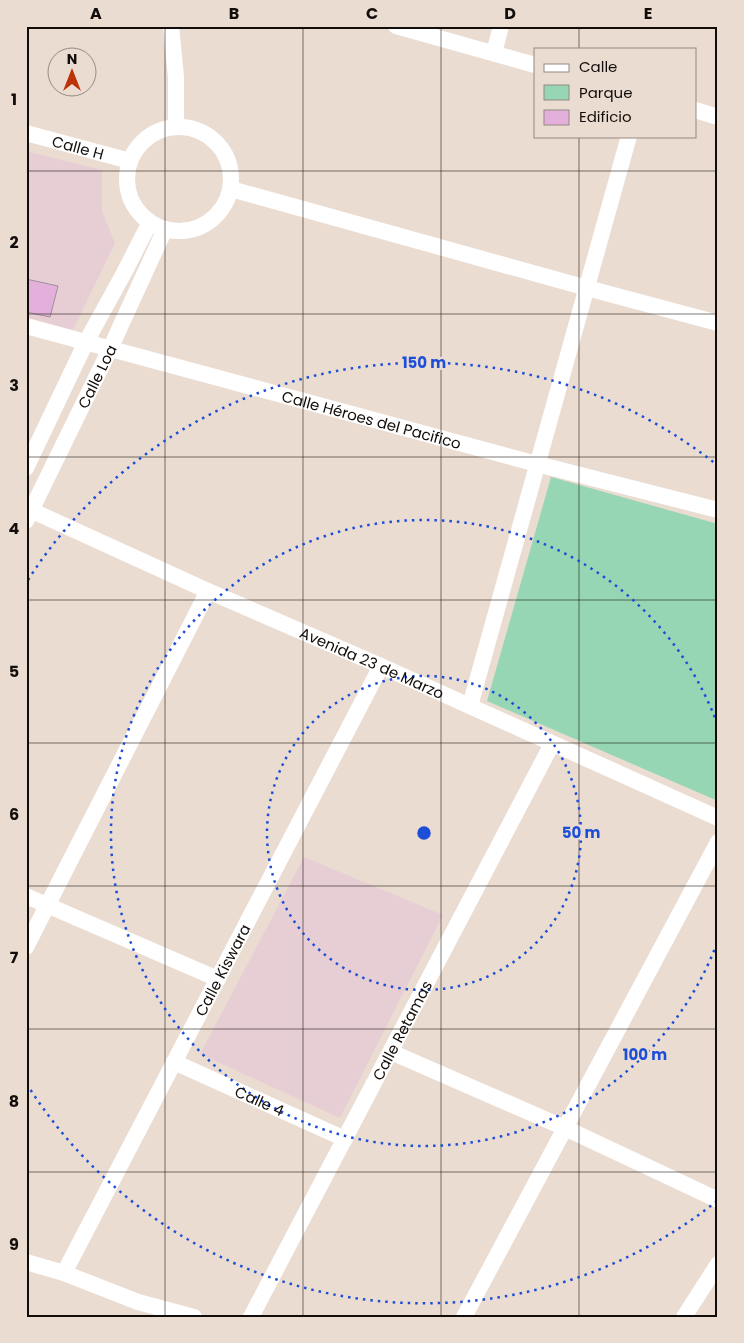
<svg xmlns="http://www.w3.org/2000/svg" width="744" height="1343" font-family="Poppins,sans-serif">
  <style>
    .education { fill: #e7ced4 }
    .green { fill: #96d6b4 }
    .building { fill: #e3b0dc; stroke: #9d909b }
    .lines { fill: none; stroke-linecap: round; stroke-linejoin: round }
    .street { stroke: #fff; stroke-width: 16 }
    .grid { fill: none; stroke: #120d0a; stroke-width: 1; stroke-opacity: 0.55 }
    .ring { fill: none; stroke: #1d4ed8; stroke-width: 2.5; stroke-dasharray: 2.5 5 }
    .labels { text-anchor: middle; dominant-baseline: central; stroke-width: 4.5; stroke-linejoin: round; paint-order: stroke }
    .street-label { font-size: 15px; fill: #120d0a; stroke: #ebdcd1 }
    .centre { fill: #1d4ed8; stroke: #ebdcd1; stroke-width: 2.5 }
    .ring-label { font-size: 15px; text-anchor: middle; font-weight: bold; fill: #1d4ed8; stroke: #ebdcd1; stroke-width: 4.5; stroke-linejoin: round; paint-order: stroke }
    .neatline { fill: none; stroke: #120d0a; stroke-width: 2 }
    .grid-label { font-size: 16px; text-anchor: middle; font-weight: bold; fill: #120d0a }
  </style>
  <rect width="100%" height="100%" fill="#ebdcd1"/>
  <path class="education" d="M26,151L102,170V211L115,243L73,330L26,317Z
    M304,857L443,915L340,1118L200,1054Z"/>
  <path class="green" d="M551,477L718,524V801L487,701Z"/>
  <path class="building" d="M26,279L58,286L50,317L26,312Z"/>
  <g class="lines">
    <g class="street">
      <path d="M171,26L176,77V127"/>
      <path d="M396,26L535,65"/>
      <path d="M494,53L501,26"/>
      <path d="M695,110L718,117"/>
      <circle cx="179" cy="179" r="52"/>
      <path id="s1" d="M26,133L130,161"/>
      <path d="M231,189L587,288L718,323"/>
      <path id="s2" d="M26,326L537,464L718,510"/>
      <path d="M26,468L86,342L124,273L150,222"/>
      <path id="s3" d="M26,508L208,591L381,666L718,818"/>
      <path id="s4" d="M26,521L110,349L165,229"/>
      <path d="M470,706L629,136"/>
      <path d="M26,896L218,979"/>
      <path d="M26,947L208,591"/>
      <path d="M391,1052L565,1128L718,1200"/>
      <path id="s5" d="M174,1062L345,1139"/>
      <path d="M26,1262L64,1273L138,1302L194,1317"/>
      <path id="s6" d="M64,1273L381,666"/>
      <path id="s7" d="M251,1317L552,744"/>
      <path d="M464,1317L718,842"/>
      <path d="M684,1317L718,1264"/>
    </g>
  </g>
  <path class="grid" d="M165,26V1317M303,26V1317M441,26V1317M579,26V49M579,136V1317M26,171H718M26,314H718M26,457H718M26,600H718M26,743H718M26,886H718M26,1029H718M26,1172H718"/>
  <g class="ring">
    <circle cx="424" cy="833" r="157"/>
    <path d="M717 943A313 313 0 1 1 717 723"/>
    <path d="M717 1201A470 470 0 0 1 28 1086M28 580A470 470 0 0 1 717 465"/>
  </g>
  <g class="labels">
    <g class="street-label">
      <text stroke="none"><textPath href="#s1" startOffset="54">Calle H</textPath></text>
      <text stroke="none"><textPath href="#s4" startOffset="161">Calle Loa</textPath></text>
      <text stroke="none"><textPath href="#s2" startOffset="358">Calle Héroes del Pacifico</textPath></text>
      <text stroke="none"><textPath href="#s3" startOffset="379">Avenida 23 de Marzo</textPath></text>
      <text stroke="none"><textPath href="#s6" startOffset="342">Calle Kiswara</textPath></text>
      <text stroke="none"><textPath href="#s7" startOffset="324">Calle Retamas</textPath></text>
      <text stroke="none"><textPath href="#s5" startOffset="94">Calle 4</textPath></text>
    </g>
  </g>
  <circle cx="424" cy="833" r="8" class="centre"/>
  <g class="ring-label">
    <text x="424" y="368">150 m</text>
    <text x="581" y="838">50 m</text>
    <text x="645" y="1060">100 m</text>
  </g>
  <rect width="744" height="1343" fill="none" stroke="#ebdcd1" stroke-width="55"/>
  <rect x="534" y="48" width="162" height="90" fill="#ebdcd1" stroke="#948981"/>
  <rect x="544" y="64" width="25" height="8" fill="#ffffff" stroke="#948981"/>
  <text x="579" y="72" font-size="15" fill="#120d0a">Calle</text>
  <rect x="544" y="85" width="25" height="15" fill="#96d6b4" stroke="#948981"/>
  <text x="579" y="98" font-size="15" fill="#120d0a">Parque</text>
  <rect x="544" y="110" width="25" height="15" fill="#e3b0dc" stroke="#948981"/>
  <text x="579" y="122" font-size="15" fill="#120d0a">Edificio</text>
  <g transform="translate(72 72)"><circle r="24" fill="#ebdcd1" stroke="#948981"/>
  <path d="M0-4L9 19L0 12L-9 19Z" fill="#bc3309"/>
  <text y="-8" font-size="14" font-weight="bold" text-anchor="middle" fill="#120d0a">N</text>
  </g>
  <rect x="28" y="28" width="688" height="1288" class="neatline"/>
  <g class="grid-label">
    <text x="96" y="19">A</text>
    <text x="234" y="19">B</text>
    <text x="372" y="19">C</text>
    <text x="510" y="19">D</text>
    <text x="648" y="19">E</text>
    <text x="14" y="105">1</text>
    <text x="14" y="248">2</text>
    <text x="14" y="391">3</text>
    <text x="14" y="534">4</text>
    <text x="14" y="677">5</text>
    <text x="14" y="820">6</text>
    <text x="14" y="963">7</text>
    <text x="14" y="1107">8</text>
    <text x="14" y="1250">9</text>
  </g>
</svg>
